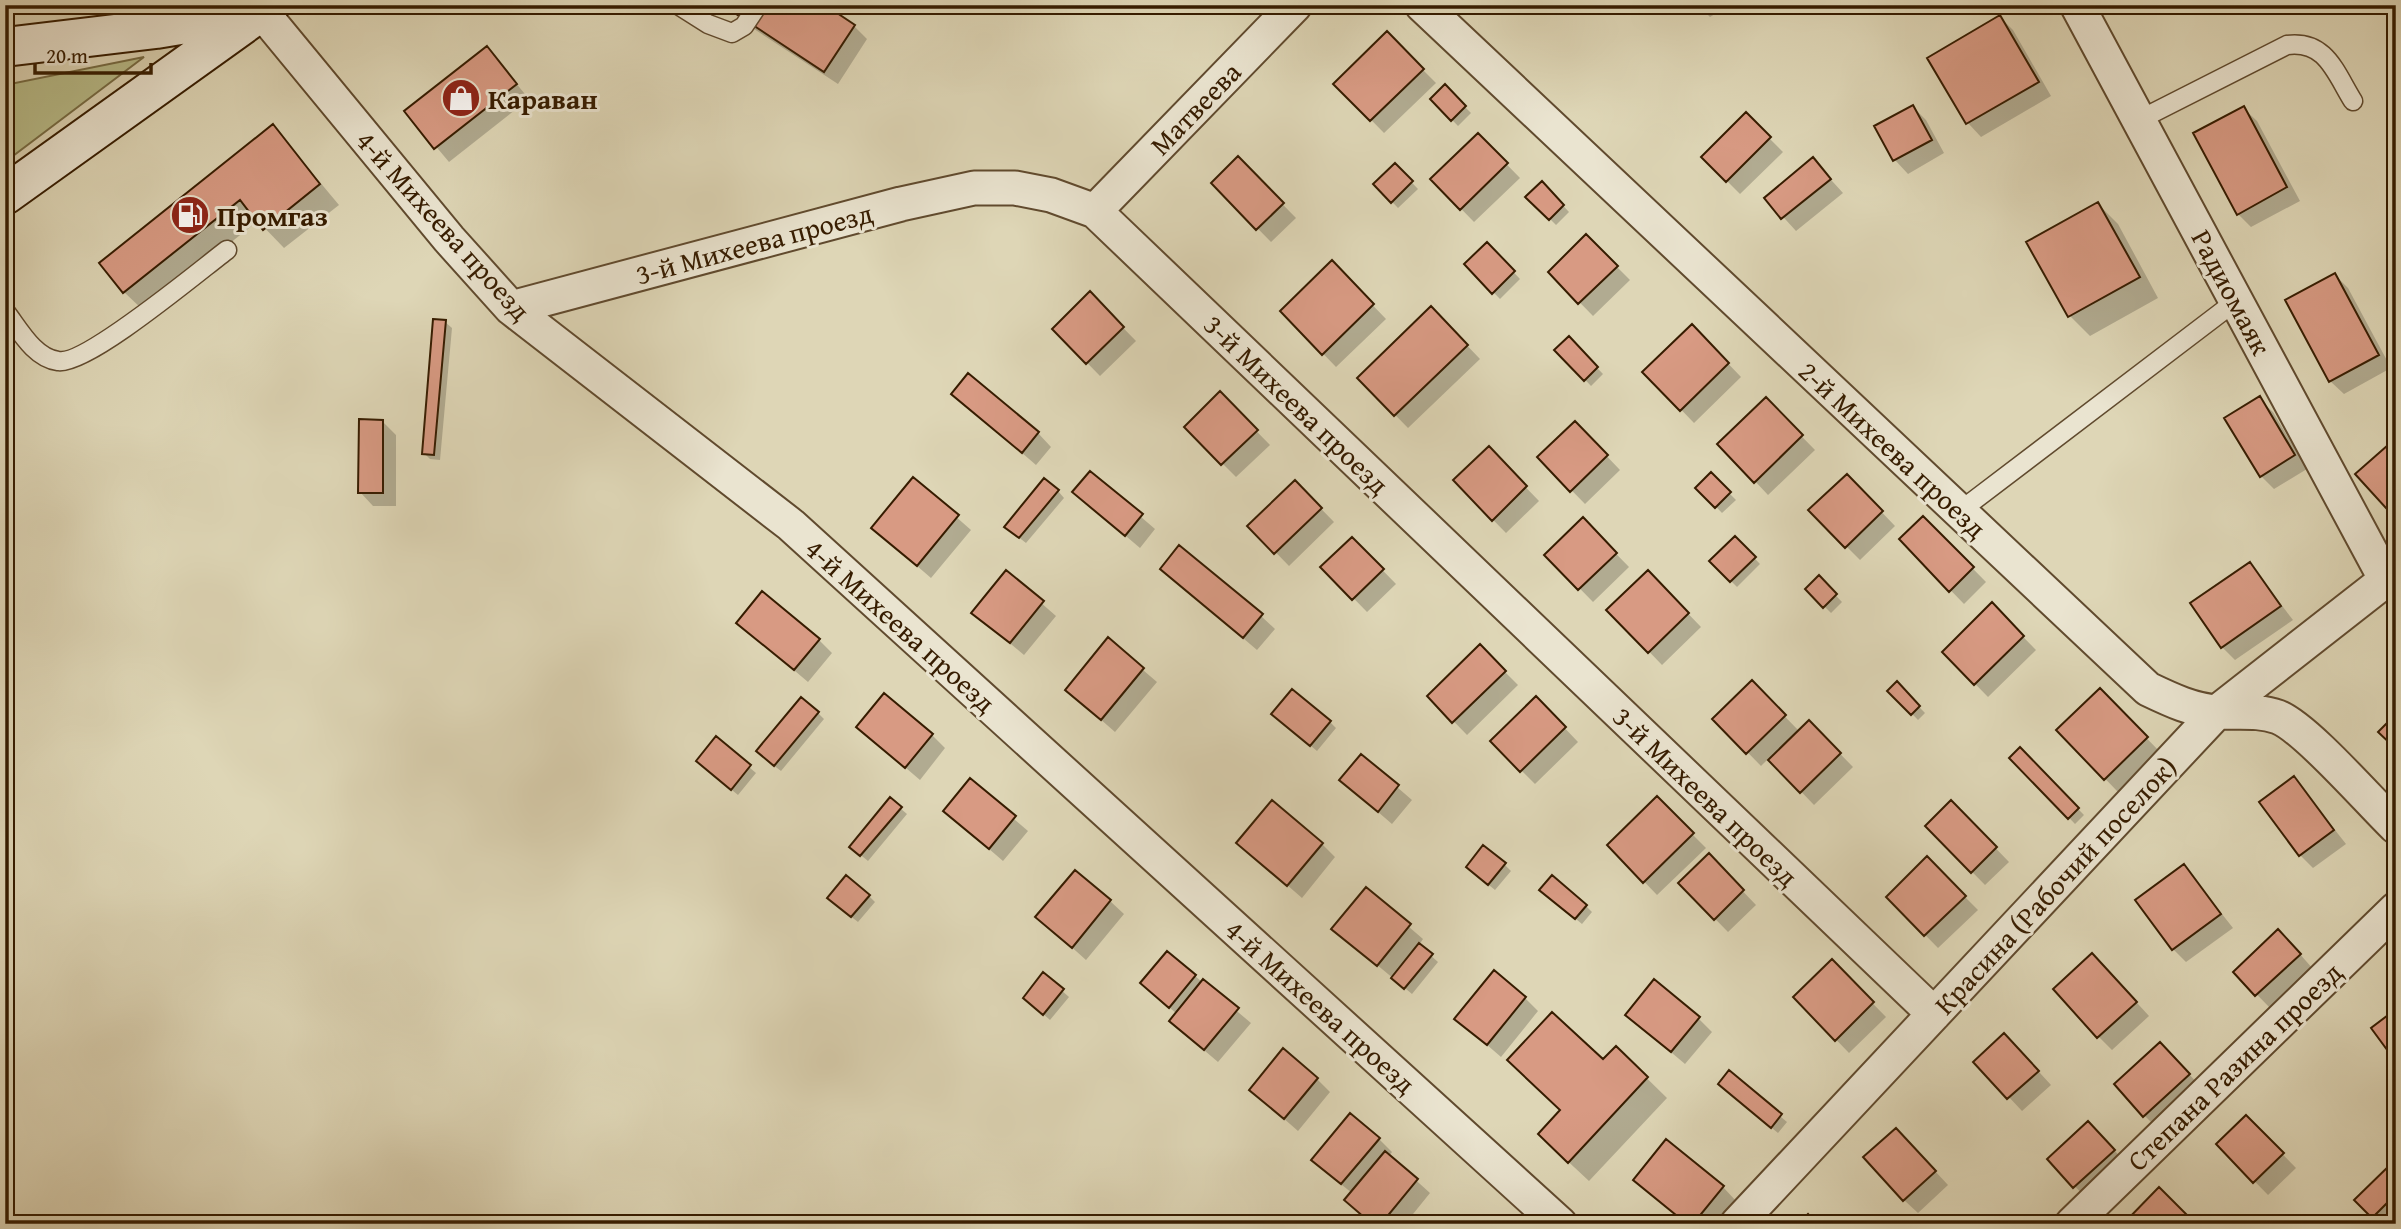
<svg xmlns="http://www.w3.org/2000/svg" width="2401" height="1229" font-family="'Gentium Book Plus',serif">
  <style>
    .green { fill: #b8bc89; stroke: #776c44; stroke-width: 2 }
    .shadow { fill: #0003 }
    .building { fill: #d89a83; stroke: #361c00; stroke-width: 2 }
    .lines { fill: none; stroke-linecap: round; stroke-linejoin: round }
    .service-casing { stroke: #604a2e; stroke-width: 21 }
    .minor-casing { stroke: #604a2e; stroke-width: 37 }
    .secondary-casing { stroke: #361c00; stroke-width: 42 }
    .service { stroke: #eae4d0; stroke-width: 18 }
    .minor { stroke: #eae4d0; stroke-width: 33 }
    .secondary { stroke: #eae4d0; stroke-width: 38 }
    .labels { text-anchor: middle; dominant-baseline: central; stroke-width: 6; stroke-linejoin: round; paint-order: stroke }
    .poi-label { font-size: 28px; font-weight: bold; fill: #361c00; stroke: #eae4d0; text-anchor: start }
    .street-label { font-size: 28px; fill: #361c00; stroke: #eae4d0 }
  </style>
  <rect width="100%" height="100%" fill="#ded6b6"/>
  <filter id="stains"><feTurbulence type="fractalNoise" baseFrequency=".00286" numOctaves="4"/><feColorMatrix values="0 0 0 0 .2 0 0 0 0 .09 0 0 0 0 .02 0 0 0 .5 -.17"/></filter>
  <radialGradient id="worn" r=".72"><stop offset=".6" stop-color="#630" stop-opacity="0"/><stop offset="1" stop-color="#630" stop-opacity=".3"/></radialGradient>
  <path class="green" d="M144,57L5,162V85Z"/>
  <path class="shadow" d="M1698,5H1730L1710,17Z
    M732,10L854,26L867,39L838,84L745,23Z
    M2000,17L2013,30L2051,96L1981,137L1968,123L1929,58Z
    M1387,34L1436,83L1384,133L1336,84Z
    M487,48L529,99L449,162L407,112Z
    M1445,87L1471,113L1458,126L1432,99Z
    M1913,107L1926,120L1944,153L1908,174L1895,160L1876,127Z
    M2243,108L2257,121L2300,201L2251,227L2238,214Z
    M1746,115L1783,152L1740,194L1703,157Z
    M273,126L339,205L284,248L258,221L144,311L124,292Z
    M1478,135L1520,178L1474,222L1432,179Z
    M1238,159L1296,218L1271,242L1213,183Z
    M1813,160L1843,193L1796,231L1766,198Z
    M1395,165L1418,189L1398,208L1375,184Z
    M1542,183L1569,212L1556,225L1528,197Z
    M2098,204L2118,224L2158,298L2090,336L2070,316Z
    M1586,236L1630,280L1593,316L1550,272Z
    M1487,244L1520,279L1500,299L1466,264Z
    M1332,263L1386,319L1336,367L1282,311Z
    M2335,275L2348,288L2391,368L2344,394L2330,381Z
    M1090,294L1136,341L1100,376L1054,329Z
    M1431,308L1480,359L1408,428L1359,378Z
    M445,322L452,328L440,460L430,459L424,453Z
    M1692,326L1741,377L1694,423L1645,372Z
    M1569,339L1603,374L1591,386L1557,350Z
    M954,394L1038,433L1051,447L1036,465Z
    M1220,394L1270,445L1236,477L1186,427Z
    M2259,399L2273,412L2307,469L2274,489L2261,476Z
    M1766,400L1815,450L1768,495L1720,444Z
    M383,422L396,435V506H373L360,492Z
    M1575,423L1620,470L1585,504L1539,457Z
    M1488,448L1539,501L1506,533L1455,481Z
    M1090,473L1155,529L1140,548L1074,492Z
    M1711,475L1736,500L1722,513L1698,488Z
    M1847,476L1895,526L1860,560L1811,511Z
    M913,479L971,530L931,578L873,528Z
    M1295,482L1334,522L1289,566L1250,526Z
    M1058,491L1064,498L1026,543L1013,533Z
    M1923,518L1986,582L1964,604L1901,539Z
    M1583,520L1629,567L1593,602L1547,555Z
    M1735,538L1760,564L1737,587L1711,561Z
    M1352,539L1396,584L1367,612L1323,567Z
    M2250,564L2293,620L2235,660L2222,647Z
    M1162,569L1261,616L1275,629L1257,650Z
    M1648,572L1701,627L1662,665L1609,610Z
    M1007,573L1056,616L1024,655L974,613Z
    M1819,578L1842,602L1831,613L1807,589Z
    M1992,605L2036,650L1988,697L1944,652Z
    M738,623L819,640L832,653L808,682Z
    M1108,640L1157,682L1115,732L1067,690Z
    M1480,647L1518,685L1467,735L1429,696Z
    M1752,683L1799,731L1809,722L1853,767L1814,805L1769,758L1761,766L1715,719Z
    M1897,684L1925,713L1918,720L1890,691Z
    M2100,690L2160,752L2118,792L2058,730Z
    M1536,698L1578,742L1535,784L1492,741Z
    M818,713L824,719L781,771L764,758Z
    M1280,720L1330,722L1336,728L1317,751Z
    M858,727L932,735L945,748L920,780Z
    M716,739L756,773L738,795L704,767Z
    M2020,750L2084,815L2075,824L2012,758Z
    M1361,756L1412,800L1392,824L1341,780Z
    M2294,778L2346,844L2313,868L2300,855Z
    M970,781L1028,831L1003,861L945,811Z
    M1657,799L1706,848L1657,895L1609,845Z
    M1951,802L2009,862L1985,885L1927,826Z
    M900,808L907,814L868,861L851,847Z
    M1239,843L1322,844L1335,857L1302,898Z
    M1709,856L1756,905L1728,932L1680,883Z
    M1927,859L1978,910L1938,948L1888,897Z
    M1505,865L1511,871L1495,890L1474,873Z
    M2184,866L2233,928L2186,962L2173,949Z
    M1366,890L1423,939L1419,945L1438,962L1412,994L1334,929Z
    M869,896L875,902L858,922L835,904Z
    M1548,896L1586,906L1592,912L1582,924Z
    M1110,901L1124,914L1086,960L1038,917Z
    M2292,945L2313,969L2270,1008L2235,972Z
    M1832,962L1886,1017L1849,1053L1795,997Z
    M2106,969L2149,1016L2112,1050L2098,1036Z
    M1044,975L1069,997L1050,1020L1032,1004Z
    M1195,976L1251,1023L1218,1062L1185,1034L1177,1014L1148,989Z
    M1525,998L1538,1011L1501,1057L1456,1018Z
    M1627,1015L1698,1018L1712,1032L1685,1064Z
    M1616,1048L1667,1098L1589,1181L1560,1154L1562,1111Z
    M2018,1049L2051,1085L2022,1111L1976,1062Z
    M2173,1057L2202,1088L2158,1129L2144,1115Z
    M1729,1073L1787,1122L1778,1133L1726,1090Z
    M1317,1079L1330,1092L1298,1131L1251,1090Z
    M2246,1117L2296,1168L2268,1195L2218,1144Z
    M2102,1137L2127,1164L2088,1200L2049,1159Z
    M1379,1139L1392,1152L1389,1156L1430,1193L1405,1224H1372L1352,1193L1327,1173Z
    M1909,1143L1948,1185L1918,1213L1904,1200Z
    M2394,1164L2396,1206L2379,1223L2357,1200Z
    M1635,1180L1723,1187L1736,1201L1717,1224H1686Z"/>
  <path class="building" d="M733,5H825L855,25L824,72L730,10Z
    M2000,15L2039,82L1966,124L1927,58Z
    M1387,31L1424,69L1370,121L1333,84Z
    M487,46L517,84L434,149L404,111Z
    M1445,84L1466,106L1451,121L1430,99Z
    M1913,105L1932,140L1893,161L1874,126Z
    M2244,106L2287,187L2237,215L2193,133Z
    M1746,112L1771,137L1726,182L1701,157Z
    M273,124L320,184L263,230L240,200L123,293L99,263Z
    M1478,133L1508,163L1460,210L1430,179Z
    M1238,156L1284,203L1256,230L1211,183Z
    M1813,157L1831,179L1781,219L1764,198Z
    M1395,163L1413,181L1391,203L1373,184Z
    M1542,181L1564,205L1549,220L1525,197Z
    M2098,202L2140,277L2068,317L2026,242Z
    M1586,234L1618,266L1578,304L1548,272Z
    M1487,242L1515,271L1492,294L1464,264Z
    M1332,260L1374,304L1322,355L1280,311Z
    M2335,273L2379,355L2329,382L2285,300Z
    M1090,291L1124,327L1086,364L1052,329Z
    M1431,306L1468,345L1394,416L1357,378Z
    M433,319L446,320L434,455L422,454Z
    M1692,324L1729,363L1680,411L1642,372Z
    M1569,336L1598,367L1584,381L1554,350Z
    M968,373L1039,432L1022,453L951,394Z
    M1220,391L1258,430L1221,465L1184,427Z
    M2260,396L2295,455L2260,477L2224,418Z
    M1766,397L1803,435L1754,483L1717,444Z
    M359,419L383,420V493H358Z
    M1575,421L1608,455L1570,492L1537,457Z
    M2396,438V519L2355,474Z
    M1489,446L1527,486L1492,521L1453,480Z
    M1090,471L1143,514L1125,536L1072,492Z
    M1711,472L1731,492L1715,508L1695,488Z
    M1847,474L1883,511L1845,548L1808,510Z
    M913,477L959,515L917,566L871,528Z
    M1044,478L1059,490L1019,538L1004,527Z
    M1295,480L1322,508L1274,554L1247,526Z
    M1923,516L1974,567L1949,592L1899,539Z
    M1583,517L1617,553L1578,590L1544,555Z
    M1735,536L1756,557L1730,582L1709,561Z
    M1352,537L1384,569L1352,600L1320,567Z
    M1179,545L1263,614L1243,638L1160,569Z
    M2250,562L2281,606L2221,648L2190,603Z
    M1006,570L1044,601L1010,643L971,613Z
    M1648,570L1689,613L1648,653L1606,610Z
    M1819,575L1837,594L1823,608L1805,589Z
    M762,591L820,639L794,670L736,623Z
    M1992,602L2024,636L1974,685L1942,652Z
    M1108,637L1144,668L1101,720L1065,690Z
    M1480,644L1506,671L1452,723L1427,696Z
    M1752,680L1786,715L1746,754L1712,719Z
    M1897,681L1920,706L1911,715L1887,691Z
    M2100,688L2148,737L2104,780L2056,730Z
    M1292,689L1331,721L1310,746L1271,714Z
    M884,693L933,734L905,768L856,727Z
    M1536,696L1566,727L1520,772L1490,741Z
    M801,697L819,712L774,766L756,751Z
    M2396,714V749L2378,732Z
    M1809,720L1841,753L1800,793L1768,760Z
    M716,736L751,765L731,790L696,761Z
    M2020,747L2079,808L2068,819L2009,758Z
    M1361,754L1399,785L1378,812L1339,780Z
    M2294,776L2334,830L2299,856L2259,802Z
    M970,778L1016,816L989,849L943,811Z
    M1657,796L1694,833L1643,883L1607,845Z
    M890,797L902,807L860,856L849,847Z
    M1272,800L1323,843L1287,886L1236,843Z
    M1951,800L1997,847L1971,873L1925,826Z
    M1483,845L1506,863L1488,885L1466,867Z
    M1709,853L1744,890L1714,920L1678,883Z
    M1927,856L1966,896L1924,936L1886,897Z
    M2184,864L2221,914L2172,950L2135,900Z
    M1075,870L1111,900L1072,948L1035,917Z
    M846,875L870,895L851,917L827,898Z
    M1552,875L1587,905L1575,919L1539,890Z
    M1366,887L1411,924L1377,966L1331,929Z
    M2278,929L2301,954L2255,996L2233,972Z
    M1419,943L1433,954L1404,989L1391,978Z
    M1167,951L1196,975L1169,1008L1140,983Z
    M2092,953L2137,1002L2097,1038L2053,989Z
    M1832,959L1874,1002L1835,1041L1793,997Z
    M1494,970L1526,997L1487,1045L1454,1019Z
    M1043,972L1064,989L1043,1015L1023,998Z
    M1203,979L1239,1008L1204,1050L1169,1021Z
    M1654,979L1700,1017L1671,1052L1625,1015Z
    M2396,1009V1062L2371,1028Z
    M1552,1012L1603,1059L1616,1046L1648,1077L1568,1163L1538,1134L1560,1110L1507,1060Z
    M2004,1033L2039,1071L2007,1099L1973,1062Z
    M2160,1042L2190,1074L2143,1117L2114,1084Z
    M1283,1048L1318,1078L1284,1119L1249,1090Z
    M1729,1070L1782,1114L1771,1128L1718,1084Z
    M1350,1113L1380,1138L1341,1184L1311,1160Z
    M2246,1115L2284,1153L2253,1183L2216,1144Z
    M2088,1121L2115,1150L2073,1188L2047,1159Z
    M1896,1128L1936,1171L1903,1201L1863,1157Z
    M1666,1139L1724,1186L1693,1224H1687L1633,1180Z
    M1385,1151L1418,1179L1381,1224H1372L1344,1200Z
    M2394,1161L2396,1194L2372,1218L2354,1200Z
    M2159,1187L2196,1224H2123Z
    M1808,1214L1817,1224H1798Z"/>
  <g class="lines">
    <g class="service-casing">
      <path id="service" d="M678,5L708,24L732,33L744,26L758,5
        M2139,120L2287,45C2326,40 2335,72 2353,101
        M5,311C19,329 34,358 58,361C86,366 199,271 227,250
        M1960,511L2236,301"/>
    </g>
    <g class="minor-casing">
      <path id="minor" d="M1422,5L2148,689C2171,700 2194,711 2219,712C2239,713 2259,710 2278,717C2306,728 2371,803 2396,827
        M2077,5L2386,580
        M261,11L449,239L511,308L791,525L1560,1224
        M1095,211L1295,5
        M511,308L901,204L974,188H1015L1051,195L1095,211L1934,1014
        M1737,1224L2217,712L2396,572
        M2072,1224L2396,909"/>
    </g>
    <g class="secondary-casing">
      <path id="secondary" d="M5,47L156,29L252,13
        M5,195L270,5"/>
    </g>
    <use href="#service" class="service"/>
    <use href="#minor" class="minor"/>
    <use href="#secondary" class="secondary"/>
  </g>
  <defs>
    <g id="shop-disc" transform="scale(2.0125)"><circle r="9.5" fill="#8f2418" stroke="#eae4d0"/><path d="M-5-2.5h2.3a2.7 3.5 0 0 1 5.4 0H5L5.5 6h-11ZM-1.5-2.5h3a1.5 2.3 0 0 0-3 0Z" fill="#fff"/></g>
    <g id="fuel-disc" transform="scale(2.0125)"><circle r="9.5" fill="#8f2418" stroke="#eae4d0"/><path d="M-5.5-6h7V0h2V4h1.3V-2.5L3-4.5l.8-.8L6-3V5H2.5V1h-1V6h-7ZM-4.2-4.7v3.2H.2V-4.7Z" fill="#fff"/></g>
  </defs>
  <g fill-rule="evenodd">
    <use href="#shop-disc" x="461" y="98"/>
    <use href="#fuel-disc" x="190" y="215"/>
  </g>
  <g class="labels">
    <g class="poi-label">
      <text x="488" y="98">Караван</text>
      <text x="217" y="215">Промгаз</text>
    </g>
    <g class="street-label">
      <text transform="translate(1195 108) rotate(-46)">Матвеева</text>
      <text transform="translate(444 225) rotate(48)">4-й Михеева проезд</text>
      <text transform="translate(754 243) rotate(-15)">3-й Михеева проезд</text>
      <text transform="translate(2232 292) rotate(62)">Радиомаяк</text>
      <text transform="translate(1297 404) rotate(44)">3-й Михеева проезд</text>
      <text transform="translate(1893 449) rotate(43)">2-й Михеева проезд</text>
      <text transform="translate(901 625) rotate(42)">4-й Михеева проезд</text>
      <text transform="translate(1706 796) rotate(44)">3-й Михеева проезд</text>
      <text transform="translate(2055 885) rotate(-47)">Красина (Рабочий поселок)</text>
      <text transform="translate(1321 1006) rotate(42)">4-й Михеева проезд</text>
      <text transform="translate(2234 1066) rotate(-44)">Степана Разина проезд</text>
    </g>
  </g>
  <rect width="2401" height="1229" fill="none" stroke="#ded6b6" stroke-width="28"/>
  <rect x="7" y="7" width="2387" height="1215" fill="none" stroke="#361c00" stroke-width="3.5"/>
  <rect x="14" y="14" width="2373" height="1201" fill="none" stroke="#361c00" stroke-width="2"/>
  <path d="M35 63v10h116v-10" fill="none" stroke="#361c00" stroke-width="3.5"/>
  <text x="46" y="63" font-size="21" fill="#361c00" stroke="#eae4d0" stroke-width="5" paint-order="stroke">20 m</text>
  <rect width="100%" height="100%" filter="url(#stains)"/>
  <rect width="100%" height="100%" fill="url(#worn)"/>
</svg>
